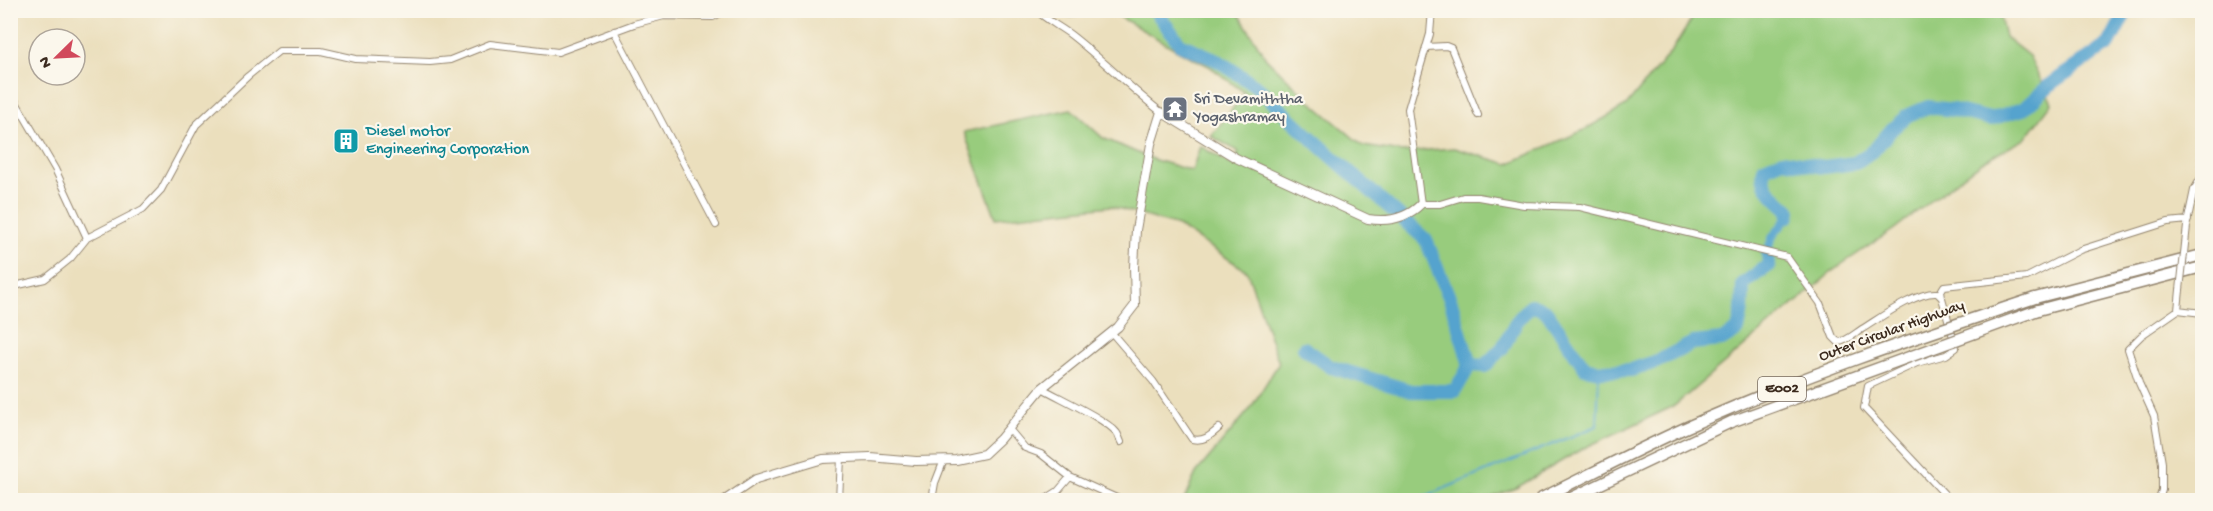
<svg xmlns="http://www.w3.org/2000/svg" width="2213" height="511" font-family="'Gochi Hand',sans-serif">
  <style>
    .green { fill: #98cc7d; stroke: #6a7b4e; stroke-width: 1.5 }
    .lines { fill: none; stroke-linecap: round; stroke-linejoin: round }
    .stream { stroke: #54a3ce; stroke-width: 2 }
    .canal { stroke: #54a3ce; stroke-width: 8 }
    .river { stroke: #54a3ce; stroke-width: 14 }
    .minor-casing { stroke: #93846e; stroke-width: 8 }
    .tertiary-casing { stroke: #93846e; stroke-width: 10 }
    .motorway-casing { stroke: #93846e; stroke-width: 13 }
    .minor { stroke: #fff; stroke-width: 6 }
    .tertiary { stroke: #fff; stroke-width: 8 }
    .motorway { stroke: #fff; stroke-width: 10 }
    .minor-bridge-casing { stroke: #93846e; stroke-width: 8; stroke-linecap: butt }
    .motorway-bridge-casing { stroke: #93846e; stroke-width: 13; stroke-linecap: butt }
    .minor-bridge { stroke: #fff; stroke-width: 6 }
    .motorway-bridge { stroke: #fff; stroke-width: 10 }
    .labels { text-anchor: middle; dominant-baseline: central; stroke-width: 4.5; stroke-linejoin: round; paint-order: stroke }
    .shield { fill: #fbf7ec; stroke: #75685c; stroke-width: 1.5 }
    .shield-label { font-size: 15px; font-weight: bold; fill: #3b2a1e }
    .worship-label { font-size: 16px; fill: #5b616d; stroke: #fbf7ec; text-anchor: start }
    .culture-label { font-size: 16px; fill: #0d838f; stroke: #fbf7ec; text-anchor: start }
    .street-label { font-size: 16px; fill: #3b2a1e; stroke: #fbf7ec }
  </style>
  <rect width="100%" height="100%" fill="#fbf7ec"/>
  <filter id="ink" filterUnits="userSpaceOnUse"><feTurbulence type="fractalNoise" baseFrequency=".0167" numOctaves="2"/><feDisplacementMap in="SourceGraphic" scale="12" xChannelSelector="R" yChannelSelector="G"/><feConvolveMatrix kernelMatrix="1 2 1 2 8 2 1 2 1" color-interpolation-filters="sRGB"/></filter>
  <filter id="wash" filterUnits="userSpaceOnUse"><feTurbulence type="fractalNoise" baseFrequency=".008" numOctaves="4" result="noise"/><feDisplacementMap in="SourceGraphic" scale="24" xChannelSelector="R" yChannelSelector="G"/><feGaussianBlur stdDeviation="1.35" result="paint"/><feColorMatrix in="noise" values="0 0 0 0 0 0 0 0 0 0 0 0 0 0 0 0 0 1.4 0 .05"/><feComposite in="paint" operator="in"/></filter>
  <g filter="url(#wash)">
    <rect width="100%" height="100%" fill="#ebdfbd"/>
    <path class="green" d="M1108,10L1237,11L1266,58L1310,101L1363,146L1402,152L1454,148L1508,164L1584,130L1626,106L1673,49L1697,11H1999L2005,37L2029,56L2052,103L2025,139L1982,162L1893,230L1839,266L1674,406L1582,449L1516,488L1485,500H1184L1196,473L1250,409L1279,363L1247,271L1178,226L1111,206L996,218L964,132L1071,109L1103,138L1152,159L1192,171L1200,146L1233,166L1239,152L1211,136L1245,93L1209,66L1177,50Z
      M1055,11H1102L1069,17Z"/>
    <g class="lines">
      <path class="stream" d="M1416,500L1597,426L1599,371"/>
      <path class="canal" d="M1769,246L1773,236L1789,216"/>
      <path class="river" d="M1155,10L1180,44L1217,60L1256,86L1308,135L1426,240L1451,302L1470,365L1485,366L1503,347L1517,321L1531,305L1546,311L1585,368L1599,371L1631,370L1658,361L1693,343L1722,340L1738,330L1742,310L1743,284L1769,265L1768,254
        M1789,216L1790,211C1778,199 1759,187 1764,168L1783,160L1824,167L1855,163L1874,150L1892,129L1908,115L1928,107L1953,110L1990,119L2023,109L2053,82L2109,44L2127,10
        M1304,348L1331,367L1411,391H1455L1470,365"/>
    </g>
  </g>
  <g filter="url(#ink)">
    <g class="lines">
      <g class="minor-casing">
        <path id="minor" d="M1036,10C1046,20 1059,26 1071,35C1102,59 1130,88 1161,112
          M1432,10L1430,34L1408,109L1421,204H1440L1463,197H1478L1524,205L1580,207L1787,257L1820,303L1833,337L1838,342C1848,341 1854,334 1862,329C1880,318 1917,291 1937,293L1942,298
          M614,31L716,225
          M1426,47L1446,46L1451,48L1478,115
          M10,92L55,169L87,238
          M2187,223L2194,190L2202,176
          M10,287L45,279L70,259L87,238L143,209L161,190L196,125L248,76L279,51H321L356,59L430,62L450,60L490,44L558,52L634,24L664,16L713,17L727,10
          M2178,310L2202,313
          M1111,332L1153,381L1192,439C1204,442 1211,435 1219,428
          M1042,388C1059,398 1106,419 1117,433C1118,434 1120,440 1121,442
          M1009,429L1025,448L1041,454L1070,477L1121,500
          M839,500L841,458
          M932,500L935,483L944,460
          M1044,500L1058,491L1070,477
          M1950,500L1864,408L1868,386L1917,363L1946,355L1956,348L1942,298L1941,291L1944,286L2027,277L2080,250L2168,222L2188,220
          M2159,500L2162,490V463L2154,416L2139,383L2128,349L2142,335L2178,310L2180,290"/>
      </g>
      <g class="tertiary-casing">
        <path id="tertiary" d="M725,500L756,479L823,459L870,457L916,461L956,460L984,454L1000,439L1042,388L1118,327L1135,305L1134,267L1136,230L1151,144L1161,112L1236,158L1368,219C1387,222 1406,219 1421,204"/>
      </g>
      <g class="motorway-casing">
        <path id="motorway" d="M2035,298L2202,255
          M2038,310L2202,267"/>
      </g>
      <use href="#minor" class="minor"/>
      <use href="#tertiary" class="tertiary"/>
      <use href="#motorway" class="motorway"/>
      <g class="minor-bridge-casing">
        <path id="minor-bridge" d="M2180,290L2187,226"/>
      </g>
      <g class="motorway-bridge-casing">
        <path id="motorway-bridge" d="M1538,500C1587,476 1636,450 1685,428C1798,377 1917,337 2035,298
          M1567,500L1731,422L2038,310"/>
      </g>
      <use href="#minor-bridge" class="minor-bridge"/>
      <use href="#motorway-bridge" class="motorway-bridge"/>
    </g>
  </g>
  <defs>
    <g id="temple-square" transform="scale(1.35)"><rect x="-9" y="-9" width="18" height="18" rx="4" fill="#6b7280" stroke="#fbf7ec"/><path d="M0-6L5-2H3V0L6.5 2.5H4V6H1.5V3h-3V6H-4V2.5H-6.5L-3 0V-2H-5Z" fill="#fff"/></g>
    <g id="building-square" transform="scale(1.35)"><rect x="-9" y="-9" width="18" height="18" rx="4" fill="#0f9aa8" stroke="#fbf7ec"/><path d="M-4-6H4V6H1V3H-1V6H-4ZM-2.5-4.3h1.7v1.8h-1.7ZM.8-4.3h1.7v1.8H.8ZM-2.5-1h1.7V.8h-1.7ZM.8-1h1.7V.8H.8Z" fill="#fff"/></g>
  </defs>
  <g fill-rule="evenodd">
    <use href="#temple-square" x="1175" y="109"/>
    <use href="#building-square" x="346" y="141"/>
  </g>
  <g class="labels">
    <rect class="shield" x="1758" y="377" width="48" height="24" rx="4.5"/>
    <g class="shield-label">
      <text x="1782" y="389">E002</text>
    </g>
    <g class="worship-label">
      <text x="1194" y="100">Sri Devamiththa<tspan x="1194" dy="18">Yogashramay</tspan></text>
    </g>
    <g class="culture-label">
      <text x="366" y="132">Diesel motor<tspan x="366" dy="18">Engineering Corporation</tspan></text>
    </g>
    <g class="street-label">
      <text transform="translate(1892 332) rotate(-20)">Outer Circular Highway</text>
    </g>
  </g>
  <rect width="2213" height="511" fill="none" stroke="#fbf7ec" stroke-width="36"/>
  <g transform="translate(57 57) rotate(246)"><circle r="28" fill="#fbf7ec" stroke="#aea59a" stroke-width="1.5"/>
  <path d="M0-4.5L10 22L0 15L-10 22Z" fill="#d1495b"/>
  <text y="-9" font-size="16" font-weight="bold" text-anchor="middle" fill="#3b2a1e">N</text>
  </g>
</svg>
